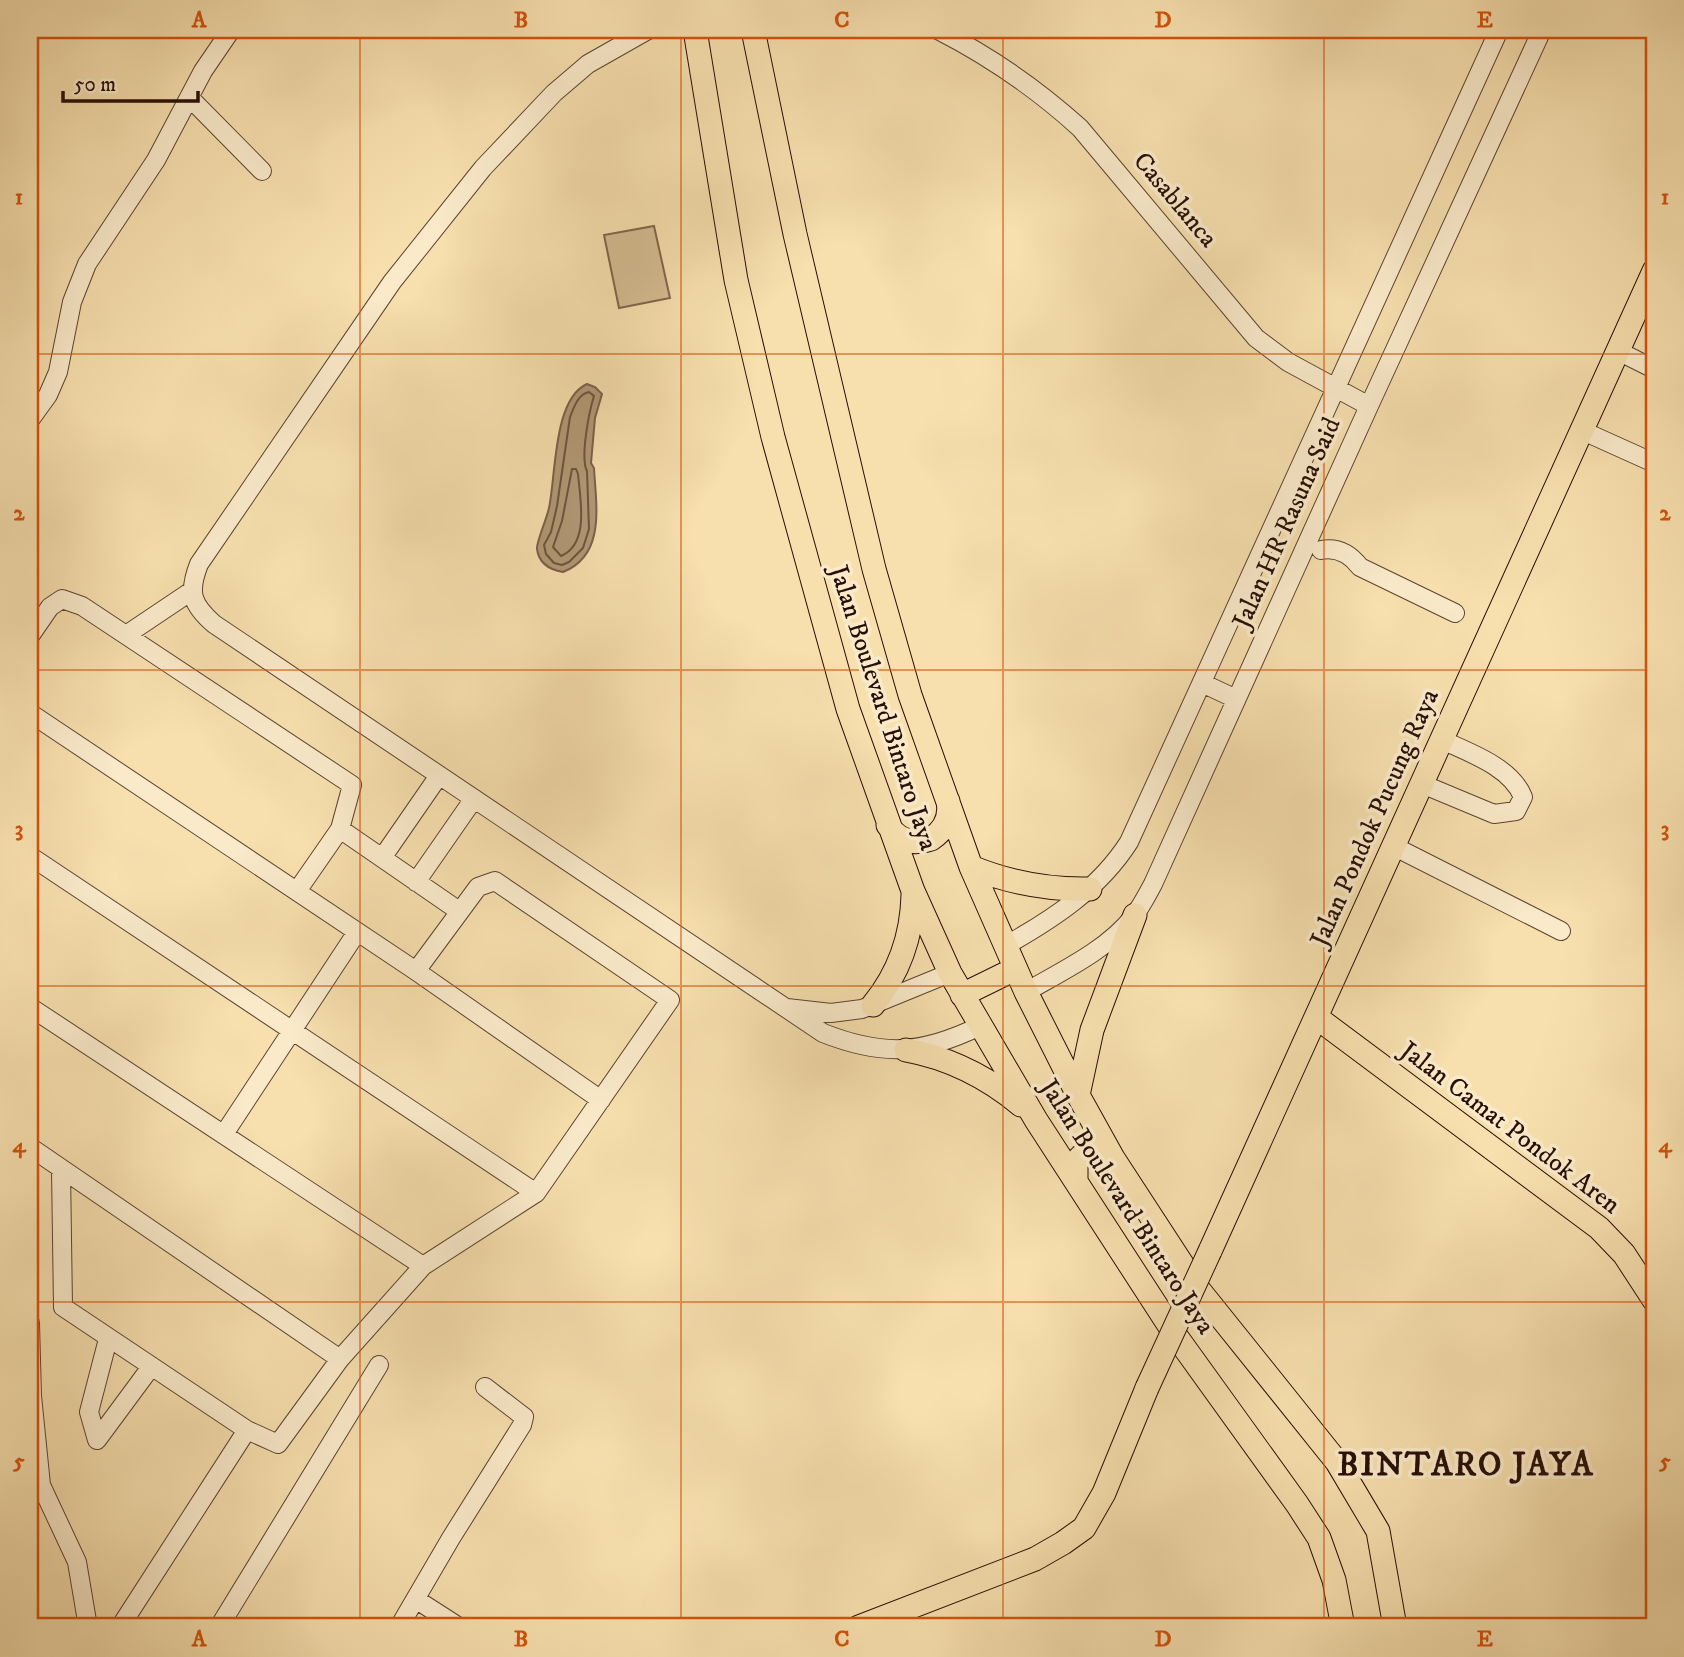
<svg xmlns="http://www.w3.org/2000/svg" width="1684" height="1657" font-family="'IM FELL DW Pica',serif">
  <style>
    .green { fill: #d4bc91; stroke: #7e664c; stroke-width: 2 }
    .water { fill: #b19875; stroke: #7a6149; stroke-width: 2 }
    .lines { fill: none; stroke-linecap: round; stroke-linejoin: round }
    .shore { stroke: #6c543e; stroke-width: 2 }
    .minor-casing { stroke: #5c4330; stroke-width: 20 }
    .major-casing { stroke: #280f06; stroke-width: 25 }
    .minor { stroke: #faeaca; stroke-width: 18 }
    .major { stroke: #f7dfae; stroke-width: 23 }
    .major-bridge-casing { stroke: #280f06; stroke-width: 25; stroke-linecap: butt }
    .major-bridge { stroke: #f7dfae; stroke-width: 23 }
    .grid { fill: none; stroke: #d5520b; stroke-width: 2; stroke-opacity: 0.55 }
    .labels { text-anchor: middle; dominant-baseline: central; stroke-width: 7; stroke-linejoin: round; paint-order: stroke }
    .street-label { font-size: 26px; fill: #280f06; stroke: #faeaca }
    .district-label { font-size: 33px; font-weight: bold; letter-spacing: 2px; fill: #280f06; stroke: #faeaca }
    .neatline { fill: none; stroke: #d5520b; stroke-width: 2.5 }
    .grid-label { font-size: 23px; text-anchor: middle; font-weight: bold; fill: #d5520b }
  </style>
  <rect width="100%" height="100%" fill="#f7dfae"/>
  <filter id="stains"><feTurbulence type="fractalNoise" baseFrequency=".00286" numOctaves="4"/><feColorMatrix values="0 0 0 0 .2 0 0 0 0 .09 0 0 0 0 .02 0 0 0 .5 -.17"/></filter>
  <radialGradient id="worn" r=".72"><stop offset=".6" stop-color="#630" stop-opacity="0"/><stop offset="1" stop-color="#630" stop-opacity=".3"/></radialGradient>
  <path class="green" d="M654,226L670,298L619,308L604,235Z"/>
  <path class="water" d="M587,384L595,387L602,394L595,418L591,463L594,468C596,505 606,555 563,572C551,570 539,564 537,549C536,543 547,518 549,508C556,476 553,399 587,384Z"/>
  <g class="lines">
    <path class="shore" d="M589,392L594,396C589,412 580,458 587,471L589,529L583,548L569,562L562,565L554,563L546,554L544,545L551,532L557,506L570,417C574,407 578,394 589,392Z
      M572,469H576L578,474C580,498 590,544 561,556L553,547L562,521Z"/>
    <g class="minor-casing">
      <path id="minor" d="M648,30L588,64L554,93L483,168L392,282L199,564C188,592 191,604 214,624L823,1033C884,1057 922,1054 980,1026
        M938,30C989,56 1037,89 1080,128L1256,338L1288,362L1369,406
        M189,97L262,171
        M1618,351L1654,369
        M30,420L48,395L58,372L72,302L87,264L156,160L203,71L231,30
        M1583,431L1654,463
        M1321,550C1337,547 1350,554 1360,567L1455,613
        M126,635L193,590
        M30,636L50,607L62,599L82,606L352,785L340,829L297,891
        M1202,683L1236,699
        M30,713L416,971L601,1100
        M1422,784L1494,814L1516,811L1523,797C1511,767 1470,753 1442,740
        M340,829L459,911
        M1393,846L1561,931
        M30,856L536,1193
        M382,858L438,777
        M416,882L473,800
        M1005,946C1053,919 1099,889 1129,842L1499,30
        M1026,992C1062,971 1107,950 1133,917C1141,907 1147,895 1153,884L1369,406L1542,30
        M30,1007L423,1266
        M787,1008L831,1013L862,1009L950,973
        M224,1134L357,932
        M30,1147L340,1359
        M61,1170L63,1307L247,1430L278,1444L340,1359L423,1266L536,1193L670,1000L495,881L478,887L416,971
        M30,1323L32,1396L41,1485L77,1562L88,1627
        M97,1440L89,1412L108,1339
        M97,1440L151,1367
        M417,1600L459,1627
        M122,1624L247,1430
        M219,1627L379,1365
        M399,1627L451,1538L522,1425L524,1417L485,1387"/>
    </g>
    <g class="major-casing">
      <path id="major" d="M695,30L736,280L773,437L848,709L913,891L950,973L1036,1120L1176,1336L1297,1504L1319,1538L1334,1580L1343,1627
        M753,30L795,234L874,569L910,695L971,867L1026,992L1078,1095L1113,1158L1199,1290L1337,1462L1378,1531L1395,1627
        M888,825C898,841 913,845 931,839C945,830 951,817 948,801
        M971,867C1010,883 1048,890 1090,889
        M962,995L1015,969
        M873,1005C899,973 912,936 913,895
        M1316,1017L1599,1228L1624,1254L1654,1300
        M906,1050C950,1058 987,1077 1021,1105
        M1078,1095L1092,1030L1135,915
        M1076,1181V1163C1085,1148 1100,1147 1113,1158
        M1210,1251L1654,271
        M859,1627L1035,1559L1063,1543L1084,1528L1104,1493L1147,1388"/>
    </g>
    <use href="#minor" class="minor"/>
    <use href="#major" class="major"/>
    <g class="major-bridge-casing">
      <path id="major-bridge" d="M1147,1388L1210,1251"/>
    </g>
    <use href="#major-bridge" class="major-bridge"/>
  </g>
  <path class="grid" d="M360,30V1627M681,30V1627M1003,30V1627M1324,30V1627M30,354H1654M30,670H1654M30,986H1654M30,1302H1654"/>
  <g class="labels">
    <g class="street-label">
      <text transform="translate(1175 200) rotate(50)">Casablanca</text>
      <text transform="translate(1287 523) rotate(-66)">Jalan HR Rasuna Said</text>
      <text transform="translate(883 708) rotate(72)">Jalan Boulevard Bintaro Jaya</text>
      <text transform="translate(1375 818) rotate(-66)">Jalan Pondok Pucung Raya</text>
      <text transform="translate(1510 1128) rotate(37)">Jalan Camat Pondok Aren</text>
      <text transform="translate(1127 1207) rotate(57)">Jalan Boulevard Bintaro Jaya</text>
    </g>
    <g class="district-label">
      <text x="1466" y="1465">BINTARO JAYA</text>
    </g>
  </g>
  <rect width="1684" height="1657" fill="none" stroke="#f7dfae" stroke-width="77"/>
  <path d="M63 91v10h135v-10" fill="none" stroke="#280f06" stroke-width="3.5"/>
  <text x="74" y="91" font-size="21" fill="#280f06" stroke="#faeaca" stroke-width="5" paint-order="stroke">50 m</text>
  <rect x="38" y="38" width="1608" height="1580" class="neatline"/>
  <g class="grid-label">
    <text x="199" y="27">A</text>
    <text x="521" y="27">B</text>
    <text x="842" y="27">C</text>
    <text x="1163" y="27">D</text>
    <text x="1485" y="27">E</text>
    <text x="19" y="204">1</text>
    <text x="1665" y="204">1</text>
    <text x="19" y="520">2</text>
    <text x="1665" y="520">2</text>
    <text x="19" y="836">3</text>
    <text x="1665" y="836">3</text>
    <text x="19" y="1152">4</text>
    <text x="1665" y="1152">4</text>
    <text x="19" y="1468">5</text>
    <text x="1665" y="1468">5</text>
    <text x="199" y="1646">A</text>
    <text x="521" y="1646">B</text>
    <text x="842" y="1646">C</text>
    <text x="1163" y="1646">D</text>
    <text x="1485" y="1646">E</text>
  </g>
  <rect width="100%" height="100%" filter="url(#stains)"/>
  <rect width="100%" height="100%" fill="url(#worn)"/>
</svg>
